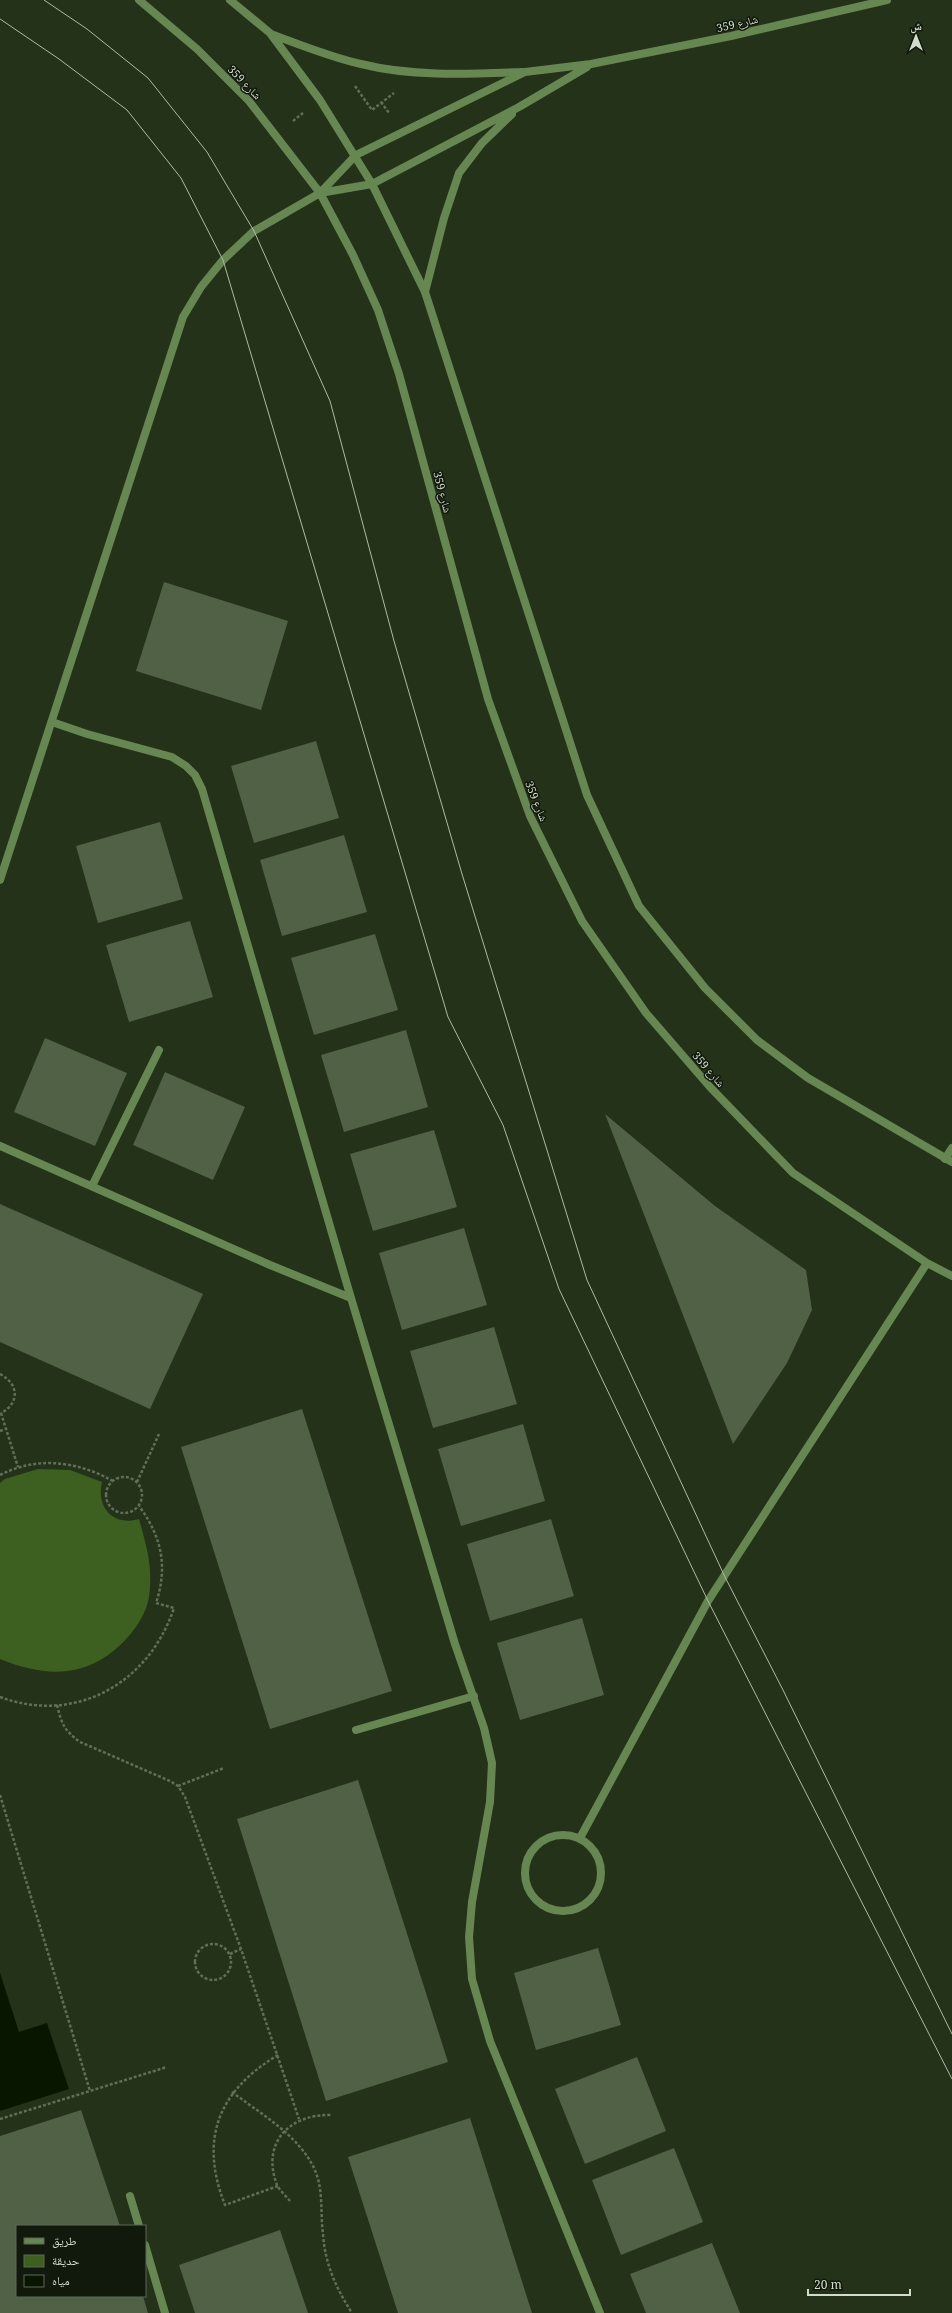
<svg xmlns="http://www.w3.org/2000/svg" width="952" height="2313" font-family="'Noto Serif','Noto Naskh Arabic',serif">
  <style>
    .green { fill: #3d6021 }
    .water { fill: #081600 }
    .building { fill: #506145 }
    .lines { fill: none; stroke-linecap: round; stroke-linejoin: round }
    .path { stroke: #616f59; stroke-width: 2.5; stroke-dasharray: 3 2; stroke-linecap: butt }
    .lane { stroke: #668652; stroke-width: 8 }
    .street { stroke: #668652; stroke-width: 8 }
    .tram { stroke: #afbaa9; stroke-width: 1 }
    .labels { text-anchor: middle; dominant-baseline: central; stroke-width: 3; stroke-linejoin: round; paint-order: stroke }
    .street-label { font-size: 11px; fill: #d2dccc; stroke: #11180c }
  </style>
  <rect width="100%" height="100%" fill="#233219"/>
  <path class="green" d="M38,1469L70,1470L102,1482C96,1507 113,1527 139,1519C147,1548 153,1567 149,1597C147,1611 137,1627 128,1637C91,1678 49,1679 0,1659V1483L5,1479Z"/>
  <path class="water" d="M0,1973L19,2032L47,2023L69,2089L0,2111Z"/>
  <path class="building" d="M164,582L288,621L261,710L136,671Z
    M316,741L339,818L254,843L231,766Z
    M160,822L183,899L98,923L76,846Z
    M344,835L367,912L282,936L260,860Z
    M190,921L213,997L129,1022L106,945Z
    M375,934L398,1010L314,1035L291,958Z
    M406,1030L428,1107L344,1132L321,1055Z
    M45,1038L127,1073L95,1146L14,1112Z
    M165,1072L245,1107L213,1180L133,1145Z
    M605,1114L715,1206L806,1270L812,1310L787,1363L733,1444Z
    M434,1130L457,1207L373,1231L350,1154Z
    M0,1204L203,1294L150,1409L0,1342Z
    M464,1228L487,1305L402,1330L379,1253Z
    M494,1327L517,1404L433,1428L410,1351Z
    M302,1409L392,1691L270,1729L181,1447Z
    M523,1424L545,1501L461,1526L438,1449Z
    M551,1519L574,1596L490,1621L467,1544Z
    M582,1618L604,1695L520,1720L497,1643Z
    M358,1780L448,2062L326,2101L237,1819Z
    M598,1948L621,2025L536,2050L514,1973Z
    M637,2057L666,2131L585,2164L555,2089Z
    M81,2110L120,2226H17V2296H143L148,2313H0V2136Z
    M470,2118L532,2313H398L348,2157Z
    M674,2148L703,2222L621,2255L592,2180Z
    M280,2230L308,2313H195L179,2265Z
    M712,2243L740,2313H646L630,2274Z"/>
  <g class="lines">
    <path class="path" d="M355,86L372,110L394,93
      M381,102L389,113
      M293,121L303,113
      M0,1374C19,1384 20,1403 1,1413
      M1,1413L18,1467
      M0,1431L6,1429
      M0,1475C37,1456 77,1461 113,1481
      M106 1495a18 18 0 1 1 36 0a18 18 0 1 1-36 0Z
      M137,1482L159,1434
      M0,1697C76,1725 149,1683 174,1608L156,1603C168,1567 162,1537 139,1506
      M57,1705C62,1725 64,1730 80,1742L170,1781L178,1786L185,1797L241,1949L299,2119
      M178,1786L224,1768
      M0,1795L90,2091
      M195 1962a18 18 0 1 1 36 0a18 18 0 1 1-36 0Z
      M230,1954L241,1949
      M278,2055C218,2091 199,2139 225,2205L278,2186
      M232,2092C261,2114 298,2135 314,2168C324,2189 320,2212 323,2234C325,2264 336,2288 352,2313
      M0,2119L167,2067
      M290,2201C286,2196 280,2191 277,2185C261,2143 289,2114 331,2115"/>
    <path class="lane" d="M945,1159L952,1148
      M92,1186L159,1050
      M356,1730L474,1696"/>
    <path class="street" d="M139,0L197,49L249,101L320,193L353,255L378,310L399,374L488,699L530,816L582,921L646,1013L710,1087L793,1173L927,1263L952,1276
      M230,0L270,33L320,100L372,184L425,292L587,795L639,906L705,988L757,1040L808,1078L952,1162
      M271,34C301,45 330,57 361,64C413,77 469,74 522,72
      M320,193L372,184L519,107L587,67
      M425,292L444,218L459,173L482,143L512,114
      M52,722L87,734L172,757L186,766L195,775L202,789L351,1298L455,1644L484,1728L492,1763L490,1802L472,1902L469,1937L472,1979L490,2041L600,2313
      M0,880L183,317L201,287L223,260L254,231L320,193L356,155L525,72L591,64L731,36L887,0
      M0,1146L270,1265L351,1298
      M525 1873a38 38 0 1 1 76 0a38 38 0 1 1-76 0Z
      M580,1838L708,1601L927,1263
      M130,2196L139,2226
      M145,2245L165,2313"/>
    <path class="tram" d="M44,0L87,29L148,78L207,152L254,231L330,401L394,641L462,874L587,1280L725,1577L783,1690L952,2034
      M0,19L59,59L127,110L181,178L223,260L448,1017L503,1125L559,1289L708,1601L952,2079"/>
  </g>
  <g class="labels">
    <g class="street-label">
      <text transform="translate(737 23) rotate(-13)">شارع 359</text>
      <text transform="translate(245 82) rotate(46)">شارع 359</text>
      <text transform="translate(443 492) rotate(75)">شارع 359</text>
      <text transform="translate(537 801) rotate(68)">شارع 359</text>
      <text transform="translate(709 1069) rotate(49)">شارع 359</text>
    </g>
  </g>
  <rect x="16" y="2225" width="130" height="72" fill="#11180c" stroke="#5e6659"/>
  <rect x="24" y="2238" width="20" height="6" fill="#668652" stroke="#5e6659"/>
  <text x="52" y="2245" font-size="12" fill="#d2dccc">طريق</text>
  <rect x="24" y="2255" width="20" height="12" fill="#3d6021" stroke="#5e6659"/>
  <text x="52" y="2265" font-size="12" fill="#d2dccc">حديقة</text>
  <rect x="24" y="2275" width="20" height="12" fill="#081600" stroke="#5e6659"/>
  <text x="52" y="2285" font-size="12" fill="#d2dccc">مياه</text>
  <g transform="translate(916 36)" stroke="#11180c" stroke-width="3" paint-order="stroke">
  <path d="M0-3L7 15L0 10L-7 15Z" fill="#d2dccc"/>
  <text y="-6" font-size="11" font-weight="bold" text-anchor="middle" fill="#d2dccc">ش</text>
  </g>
  <path d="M808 2289v6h102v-6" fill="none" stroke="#d2dccc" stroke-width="2"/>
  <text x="814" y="2289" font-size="12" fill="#d2dccc" stroke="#11180c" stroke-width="3" paint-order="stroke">20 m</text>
</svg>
